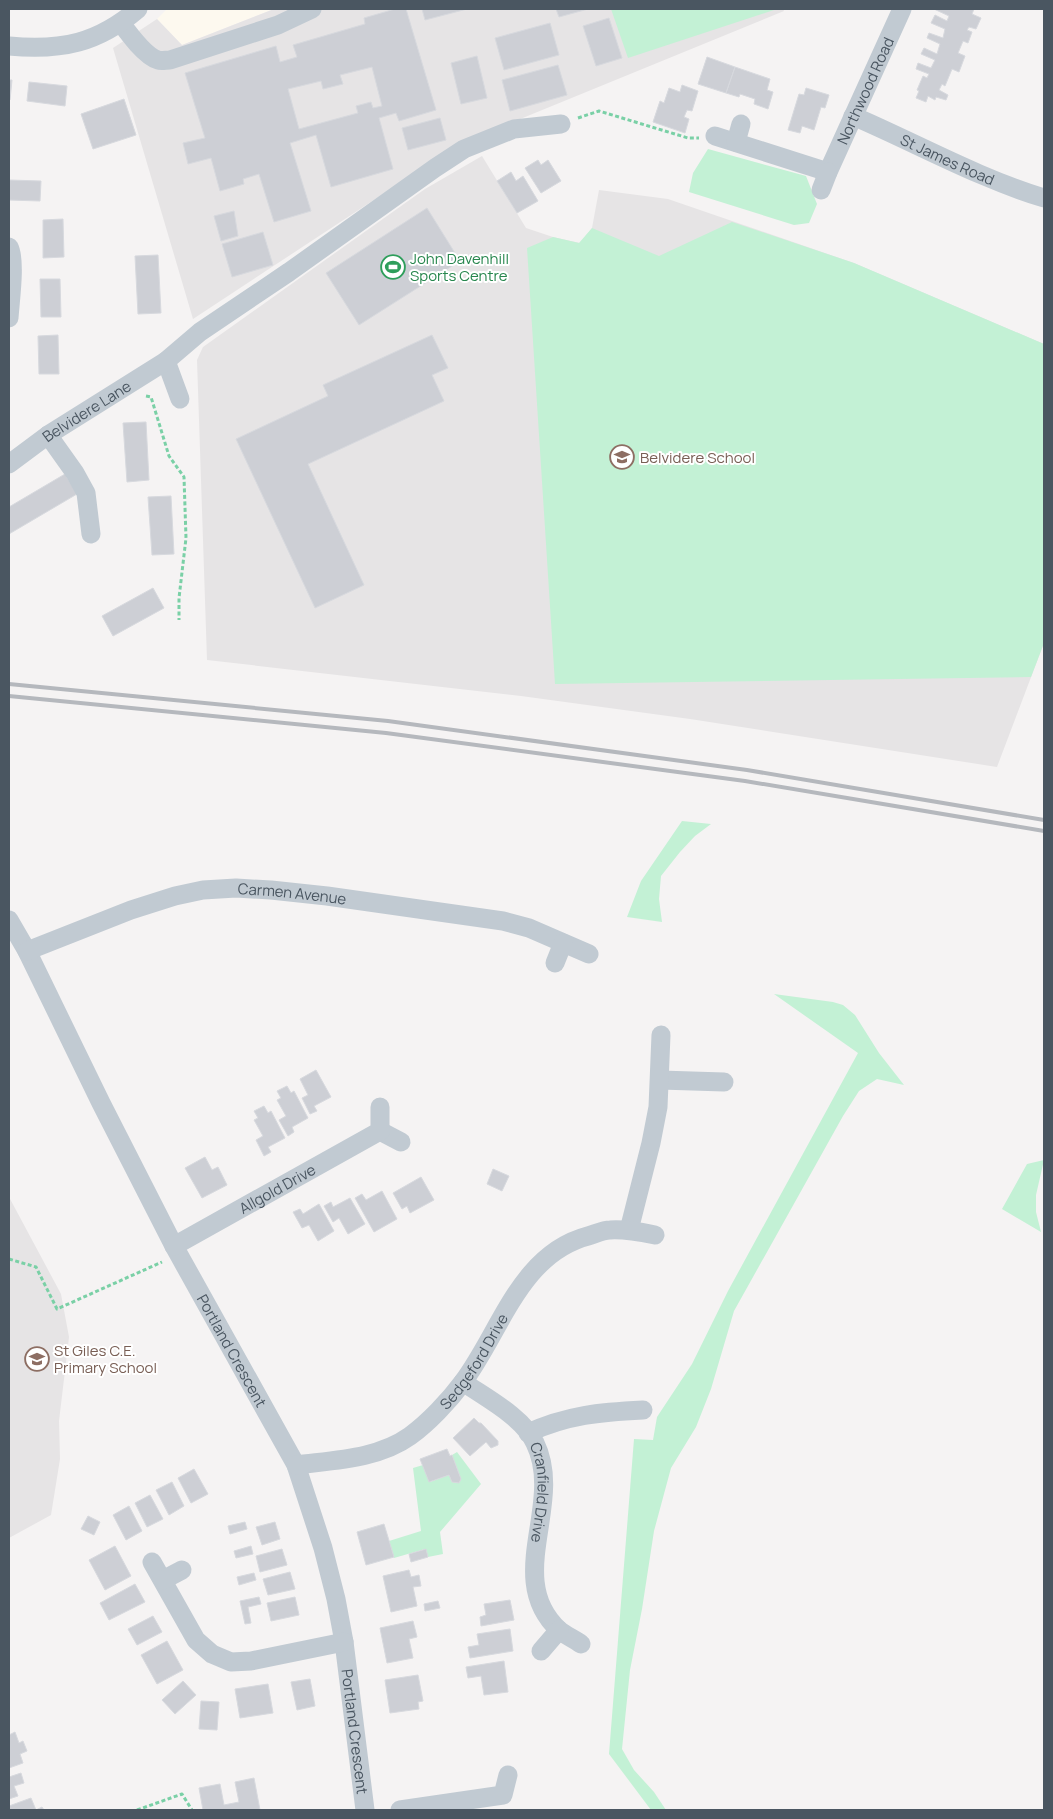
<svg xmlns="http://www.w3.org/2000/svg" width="1053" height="1819" font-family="Manrope,sans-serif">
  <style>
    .commercial { fill: #fdf9ef }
    .education { fill: #e6e4e5 }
    .green { fill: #c3f1d5 }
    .building { fill: #cdcfd5; stroke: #d7d9de; fill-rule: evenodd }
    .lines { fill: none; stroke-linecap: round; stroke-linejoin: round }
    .path { stroke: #7ad0a6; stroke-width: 3; stroke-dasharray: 4 2.5; stroke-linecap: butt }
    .minor { stroke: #c1cad2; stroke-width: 19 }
    .rail { stroke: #b5b8bd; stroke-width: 4 }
    .labels { text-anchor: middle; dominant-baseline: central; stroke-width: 4; stroke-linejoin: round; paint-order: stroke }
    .street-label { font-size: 15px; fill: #4a5661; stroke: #fff }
    .leisure-label { font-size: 15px; fill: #27864d; stroke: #fff; text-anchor: start }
    .education-label { font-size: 15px; fill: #785e54; stroke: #fff; text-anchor: start }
  </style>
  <rect width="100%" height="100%" fill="#f5f3f3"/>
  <path class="commercial" d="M167,9H274L182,45L157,19Z"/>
  <path class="education" d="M274,9H783L784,11L469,140L433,161L193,319L113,48L157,19L182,45Z
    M482,156L526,228L553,237L580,243L592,228L599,190L668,199L854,263L1044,344V643L997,767L690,719L521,696L207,660L197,360L203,347L425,189Z
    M9,1197L61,1294L69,1337L59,1421L60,1459L51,1515L9,1538Z"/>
  <path class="green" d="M611,9H777L628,58Z
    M708,149L806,176L817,204L809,223L794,225L689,192L693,173Z
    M732,222L854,263L1044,344V643L1031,677L555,684L527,248L553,237L579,243L592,228L659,256Z
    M682,821L711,824L695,836L680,852L661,876L659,899L662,922L627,917L641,881Z
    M774,994L833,1002L843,1005L855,1015L879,1053L904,1085L877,1079L859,1091L843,1116L734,1311L711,1389L696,1427L671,1468L654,1531L642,1609L630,1670L622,1749L634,1770L654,1792L666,1810H651L609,1754L634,1439L653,1440L657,1417L692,1364L728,1291L858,1053Z
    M1044,1160L1036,1195V1212L1041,1232L1002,1209L1027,1164Z
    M457,1452L481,1484L440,1532L443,1554L428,1557L425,1549L394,1558L389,1541L421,1531L413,1468L423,1465L430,1482L449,1475L452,1482L459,1483L461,1479L452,1455Z"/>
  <path class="building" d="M395,9H406L436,110L399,121L396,113L379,118L393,169L331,187L316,135L290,143L311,211L274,222L259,174L243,179L244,184L220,191L211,158L188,164L183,143L205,138L185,73L276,46L280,62L297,57L293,45L365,24L364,18ZM372,67L382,106L373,108L371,102L356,106L358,113L299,129L288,89L321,81L323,89L343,84L340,75Z
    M422,9H467L425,20Z
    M556,9H588L559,17Z
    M934,9H974L972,14L981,18L976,29L969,27L967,30L972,32L968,43L963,41L958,53L965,56L959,72L952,69L945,86L942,84L939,90L948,95L946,100L936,97L935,100L928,96L926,102L916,98L919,91L917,90L923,76L927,78L929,74L916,69L918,63L931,68L935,60L921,54L924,48L937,54L940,44L927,38L929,33L943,38L945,29L931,23L935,15L947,21L949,16Z
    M609,18L622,58L596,66L583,26Z
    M550,23L559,55L504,70L495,38Z
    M477,56L487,98L461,104L451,63Z
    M707,57L735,67L726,93L698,84Z
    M558,65L567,95L510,111L502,80Z
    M735,67L770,79L767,90L773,92L768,109L754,104L755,99L740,94L739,97L726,93Z
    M9,80H12L10,100L9,99Z
    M29,82L67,86L65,106L27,101Z
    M682,85L698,91L692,111L687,110L684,117L689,119L685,133L653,122L660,101L664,103L669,88L680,92Z
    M806,88L829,95L825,108L821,107L814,130L802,126L800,133L788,130L799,94L804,95Z
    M124,99L136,135L93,149L81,114Z
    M440,118L446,140L408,150L402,128Z
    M538,160L541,165L548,160L561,181L541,193L525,168Z
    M511,172L516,181L523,176L538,201L517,213L497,181Z
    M9,180L41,181L40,201L9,200Z
    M427,208L460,261L359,325L326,273Z
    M234,211L238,236L221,241L214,216Z
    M63,219L64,257L43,258V220Z
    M263,232L273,265L232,277L222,244Z
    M158,255L161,313L138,314L135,256Z
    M40,279H60L61,317H41Z
    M58,335L59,374H39L38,336Z
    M432,335L448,368L432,375L444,401L308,464L364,585L315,608L236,439L328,396L323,385Z
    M146,422L149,480L127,482L123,423Z
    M65,474L77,494L9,534V507Z
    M171,496L174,554L152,555L148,497Z
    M153,588L164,608L113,636L102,616Z
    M316,1070L331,1097L314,1106L317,1111L310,1114L302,1098L308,1095L300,1079Z
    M287,1086L291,1093L294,1091L308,1118L292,1127L294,1132L288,1136L279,1120L286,1116L277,1100L281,1098L277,1091Z
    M264,1106L268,1113L271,1111L285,1138L268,1147L271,1152L264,1156L256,1140L263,1136L254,1120L258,1118L254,1111Z
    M205,1157L212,1170L218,1167L227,1185L202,1198L185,1168Z
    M493,1169L509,1176L502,1191L487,1184Z
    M421,1177L434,1200L410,1213L407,1206L402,1209L393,1193Z
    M382,1191L397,1219L374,1232L355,1198L362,1194L366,1200Z
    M350,1198L365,1224L348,1234L339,1218L333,1222L324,1206L331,1202L333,1207Z
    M319,1204L334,1231L318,1241L309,1225L302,1228L293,1212L300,1209L303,1214Z
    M474,1418L479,1423H481L498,1441V1445L491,1448L486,1442L470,1456L453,1438Z
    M447,1449L450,1456L452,1455L461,1479L459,1483L452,1482L449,1475L429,1482L420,1459Z
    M194,1469L208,1494L191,1503L178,1478Z
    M172,1482L184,1506L169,1515L156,1490Z
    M150,1495L163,1519L147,1527L135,1503Z
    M129,1506L142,1531L126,1540L113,1515Z
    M88,1516L100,1522L94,1535L81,1529Z
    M245,1522L247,1529L230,1534L228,1526Z
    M275,1522L280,1539L262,1545L256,1527Z
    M384,1524L394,1557L366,1565L357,1532Z
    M115,1546L131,1576L105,1590L89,1560Z
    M251,1546L253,1554L236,1558L234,1551Z
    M282,1549L287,1565L260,1572L256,1556Z
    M426,1549L428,1557L411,1562L409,1554Z
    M409,1570L411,1577L419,1575L421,1586L413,1587L417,1606L391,1612L383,1576Z
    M290,1572L295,1589L268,1595L263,1579Z
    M254,1573L256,1580L239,1585L237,1577Z
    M135,1584L145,1602L109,1620L100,1603Z
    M259,1597L261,1604L248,1607L251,1623L245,1624L240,1601Z
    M295,1597L299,1615L271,1621L267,1603Z
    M510,1600L514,1620L481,1626L480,1617L486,1615L484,1604Z
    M438,1601L440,1608L425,1611L424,1604Z
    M153,1616L162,1632L137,1645L128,1629Z
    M413,1621L417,1637L409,1639L413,1658L387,1663L380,1628Z
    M510,1629L513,1651L470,1658L468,1647L479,1645L477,1634Z
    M167,1641L183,1670L157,1684L141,1655Z
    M504,1661L508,1692L484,1695L481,1676L468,1678L466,1667Z
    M418,1675L423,1701L418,1702L419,1709L390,1713L385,1680Z
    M310,1679L315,1706L297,1710L291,1682Z
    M183,1681L196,1695L175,1714L162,1700Z
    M268,1684L273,1713L240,1718L235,1689Z
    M201,1701L219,1702L217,1730L199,1729Z
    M15,1732L19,1743L23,1741L27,1751L20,1754L23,1763L9,1768V1735Z
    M21,1773L24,1783L14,1786L18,1796L9,1799V1777Z
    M254,1778L260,1810H203L199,1788L220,1784L224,1805L239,1802L235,1782Z
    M31,1798L36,1810L42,1807L44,1810H9V1806Z"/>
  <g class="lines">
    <path class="path" d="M578,118L599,111L688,138H699
      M146,396L151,397L169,456L184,477L186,538L179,598V620
      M9,1259L36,1267L57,1309L162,1262
      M137,1810L182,1794L192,1810"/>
    <g class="minor">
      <path d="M121,23C129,34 145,56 158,60C161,61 166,60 170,60L278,25L312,9"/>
      <path d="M9,46C62,51 98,43 138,9"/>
      <path id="s1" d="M853,116C916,143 978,178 1044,198"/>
      <path id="s2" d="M715,136L828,172L902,9"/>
      <path d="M736,142L741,124"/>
      <path d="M821,190L828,172"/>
      <path d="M9,247C16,260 10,302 9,318"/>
      <path d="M166,361L180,399"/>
      <path d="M48,435L75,473L86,493L91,534"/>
      <path id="s3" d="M9,464L48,435L166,361L200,332L289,272L435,168L464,149L514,129L561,124"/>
      <path id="s4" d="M9,920L27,951L101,1103L174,1246L296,1465L323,1548L336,1599L344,1642L365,1810"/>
      <path id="s5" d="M27,951L131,910L175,896L203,890L236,888L271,890L327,896L503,921L529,928L589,954"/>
      <path d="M555,963L563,943"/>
      <path d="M660,1080L724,1082"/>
      <path d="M380,1131L401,1142"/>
      <path d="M629,1230L651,1143L658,1107L661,1035"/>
      <path id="s6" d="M174,1246L380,1131V1107"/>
      <path id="s7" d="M463,1382C486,1398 523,1417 535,1443C565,1504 503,1578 559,1630C565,1635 574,1639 581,1644"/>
      <path d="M528,1433C567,1415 601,1412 643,1410"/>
      <path id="s8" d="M296,1465C334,1460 378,1459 410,1436C428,1423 449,1401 463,1382C501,1331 520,1254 588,1236C595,1234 603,1230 610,1230C625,1229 640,1232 655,1235"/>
      <path d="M152,1562L196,1640L212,1654L231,1662L251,1661L344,1642"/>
      <path d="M163,1580L182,1570"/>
      <path d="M541,1651L559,1630"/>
      <path d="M400,1810L503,1795L508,1775"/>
    </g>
    <path class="rail" d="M9,684L388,721L747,770L1044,820
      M9,696L386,733L745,781L1044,831"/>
  </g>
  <defs>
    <g id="stadium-ring" transform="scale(1.25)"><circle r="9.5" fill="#fff" stroke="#2e9e5b" stroke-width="1.5"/><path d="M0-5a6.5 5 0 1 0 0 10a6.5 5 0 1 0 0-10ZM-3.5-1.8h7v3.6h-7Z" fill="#2e9e5b"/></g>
    <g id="school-ring" transform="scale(1.25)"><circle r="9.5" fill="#fff" stroke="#8d6e63" stroke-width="1.5"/><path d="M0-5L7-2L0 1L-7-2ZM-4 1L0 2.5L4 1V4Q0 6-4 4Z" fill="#8d6e63"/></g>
  </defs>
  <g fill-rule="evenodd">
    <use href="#stadium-ring" x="393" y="267"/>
    <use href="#school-ring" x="622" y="457"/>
    <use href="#school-ring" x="37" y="1359"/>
  </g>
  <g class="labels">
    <g class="street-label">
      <text stroke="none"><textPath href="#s2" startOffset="208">Northwood Road</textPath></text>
      <text stroke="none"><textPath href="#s1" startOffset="104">St James Road</textPath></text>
      <text stroke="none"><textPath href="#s3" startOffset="94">Belvidere Lane</textPath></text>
      <text stroke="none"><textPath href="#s5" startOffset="276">Carmen Avenue</textPath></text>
      <text stroke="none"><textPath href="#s6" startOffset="118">Allgold Drive</textPath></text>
      <text stroke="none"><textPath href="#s4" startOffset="485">Portland Crescent</textPath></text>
      <text stroke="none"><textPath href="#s8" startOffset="218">Sedgeford Drive</textPath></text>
      <text stroke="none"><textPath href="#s7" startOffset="146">Cranfield Drive</textPath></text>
      <text stroke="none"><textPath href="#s4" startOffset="890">Portland Crescent</textPath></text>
    </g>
    <g class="leisure-label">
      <text x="410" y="258">John Davenhill<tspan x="410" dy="17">Sports Centre</tspan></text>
    </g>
    <g class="education-label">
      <text x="640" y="457">Belvidere School</text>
      <text x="54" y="1350">St Giles C.E.<tspan x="54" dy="17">Primary School</tspan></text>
    </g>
  </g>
  <rect width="1053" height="1819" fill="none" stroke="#4a5661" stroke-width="20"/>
</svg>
